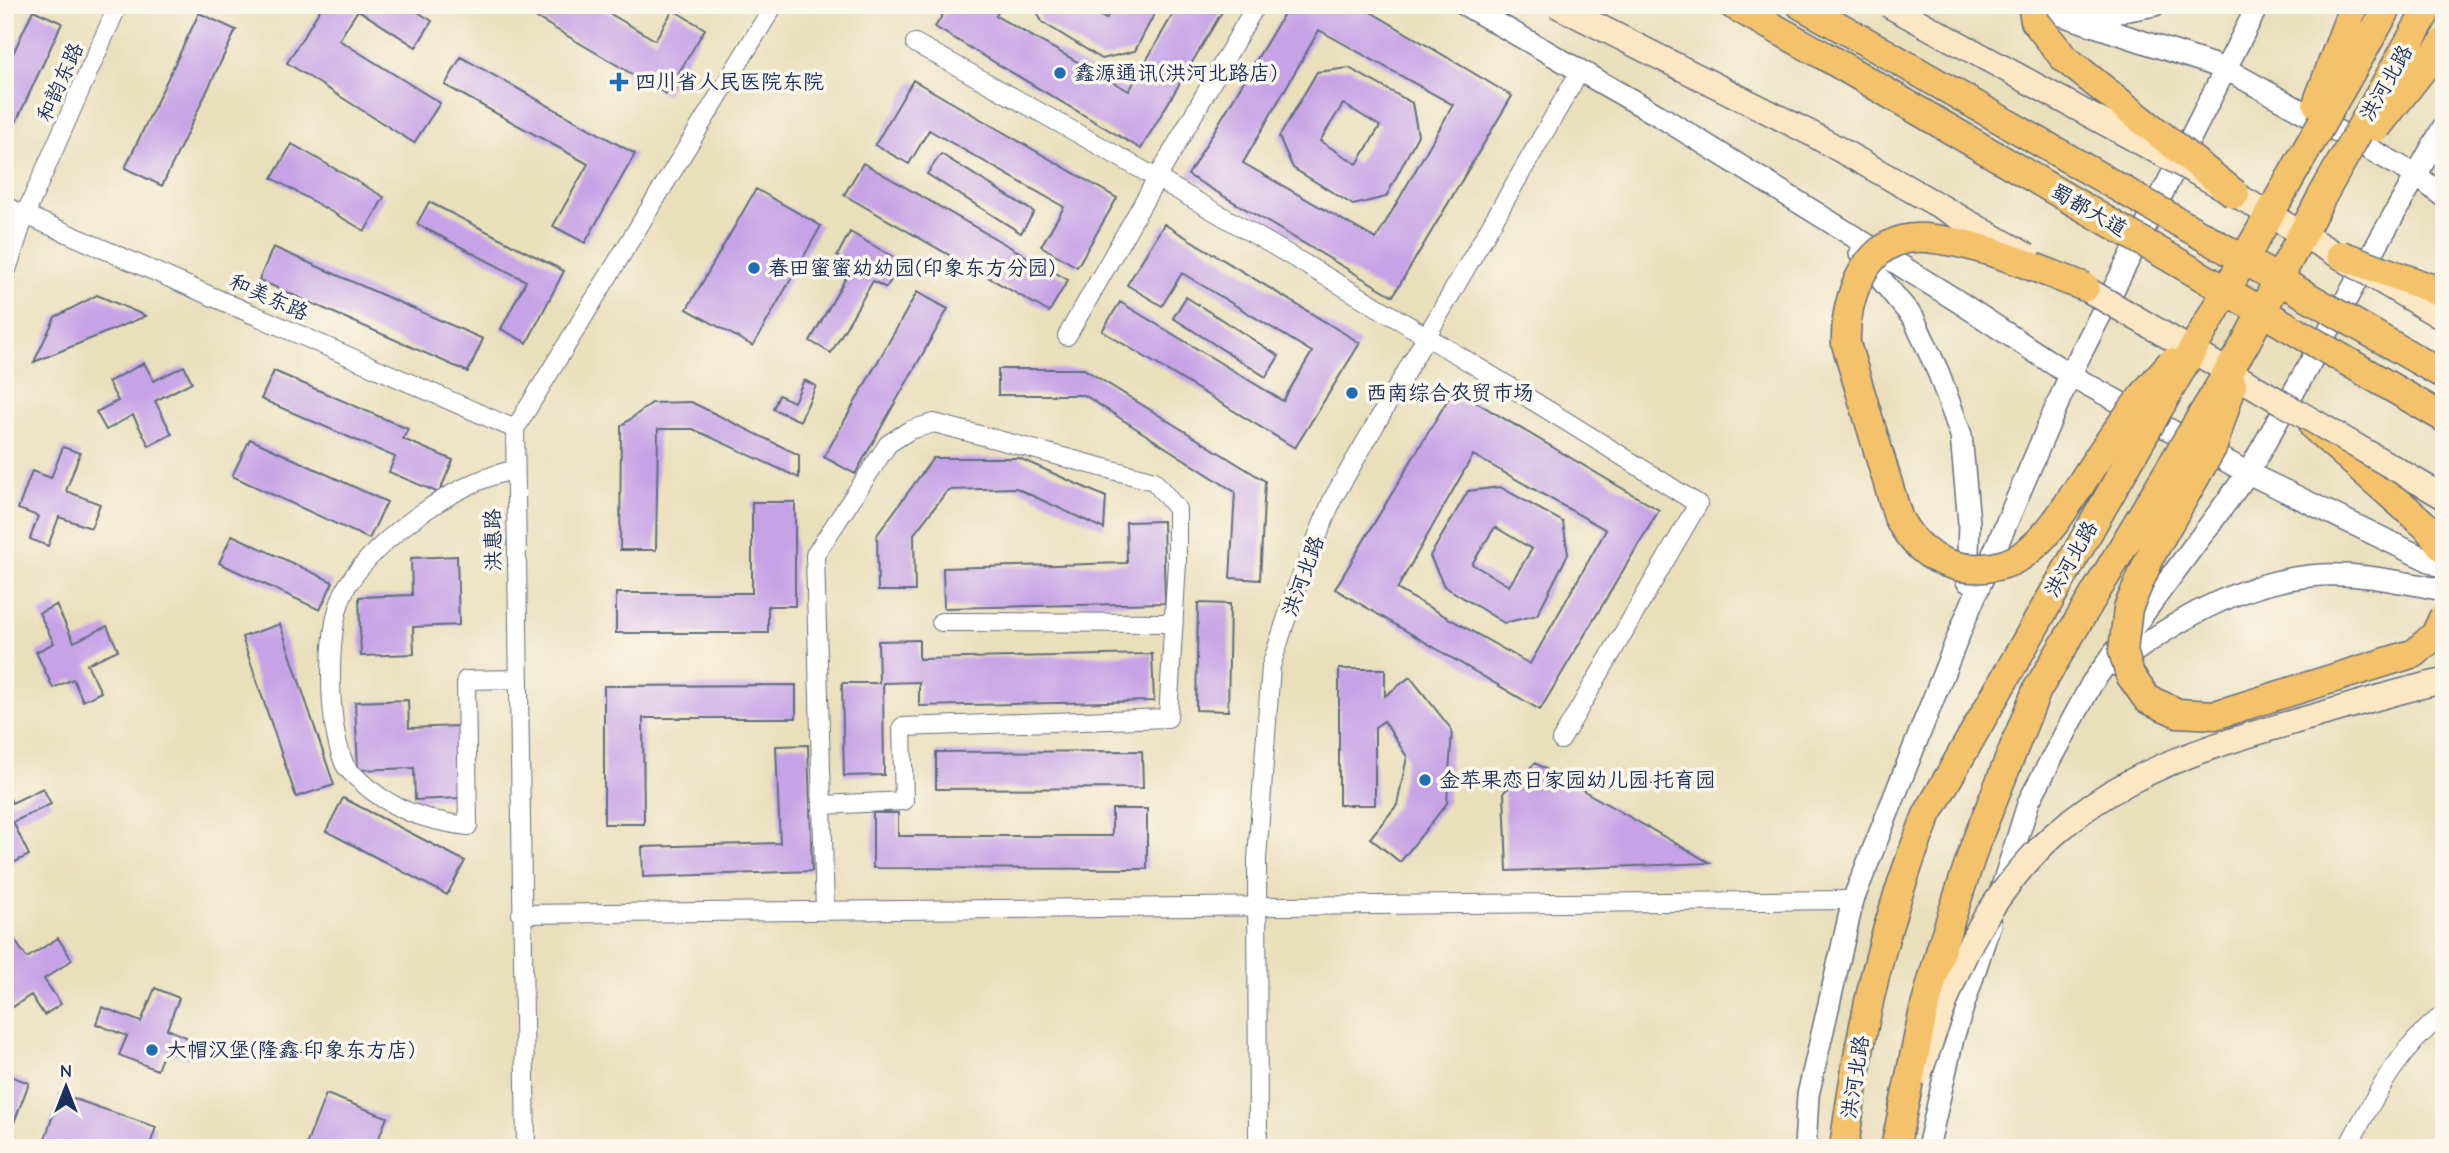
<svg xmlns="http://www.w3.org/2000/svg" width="2449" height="1153" font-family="'Comic Neue','LXGW WenKai TC',sans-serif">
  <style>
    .building { fill: #c6a3e6; fill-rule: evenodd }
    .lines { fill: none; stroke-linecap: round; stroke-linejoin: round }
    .minor-casing { stroke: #636d7f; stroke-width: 20 }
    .tertiary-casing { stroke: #636d7f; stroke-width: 24 }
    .primary-casing { stroke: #636d7f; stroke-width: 31 }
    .trunk-casing { stroke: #636d7f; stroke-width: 31 }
    .minor { stroke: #fff; stroke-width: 18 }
    .tertiary { stroke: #fff; stroke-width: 21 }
    .primary { stroke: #f4c26a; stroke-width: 28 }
    .trunk { stroke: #f4c26a; stroke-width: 28 }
    .secondary-bridge-casing { stroke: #636d7f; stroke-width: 27; stroke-linecap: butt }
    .primary-bridge-casing { stroke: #636d7f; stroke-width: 31; stroke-linecap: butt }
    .trunk-bridge-casing { stroke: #636d7f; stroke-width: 31; stroke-linecap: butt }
    .secondary-bridge { stroke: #fbe7c3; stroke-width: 24 }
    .primary-bridge { stroke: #f4c26a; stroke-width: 28 }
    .trunk-bridge { stroke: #f4c26a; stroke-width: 28 }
    .poi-dot { fill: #1f6fb2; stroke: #fbf7ec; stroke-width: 2.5 }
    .labels { text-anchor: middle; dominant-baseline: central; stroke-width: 7; stroke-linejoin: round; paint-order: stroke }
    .poi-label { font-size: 21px; fill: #1b2f5e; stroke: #fbf7ec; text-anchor: start }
    .street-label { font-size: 21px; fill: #1b2f5e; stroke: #fbf7ec }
  </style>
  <rect width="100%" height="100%" fill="#fbf7ec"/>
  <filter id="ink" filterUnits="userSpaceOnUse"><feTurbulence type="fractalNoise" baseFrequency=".0143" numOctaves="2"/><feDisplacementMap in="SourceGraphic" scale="14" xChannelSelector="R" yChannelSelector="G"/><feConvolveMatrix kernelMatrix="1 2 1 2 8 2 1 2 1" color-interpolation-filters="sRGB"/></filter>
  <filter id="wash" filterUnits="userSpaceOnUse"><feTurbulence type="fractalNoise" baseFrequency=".00686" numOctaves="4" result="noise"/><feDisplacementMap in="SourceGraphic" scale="28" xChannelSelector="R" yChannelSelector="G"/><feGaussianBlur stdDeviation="1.57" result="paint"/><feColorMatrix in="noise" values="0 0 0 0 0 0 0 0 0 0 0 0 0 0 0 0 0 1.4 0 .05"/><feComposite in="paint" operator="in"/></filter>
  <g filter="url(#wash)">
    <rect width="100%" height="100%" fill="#eadfbb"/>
    <g id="blocks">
      <path class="building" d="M323,5H407L432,21L416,47L358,10L339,40L440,103L414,143L287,63Z
        M515,5H595L655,40L673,10L705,29L666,94Z
        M949,5H1002L996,16L1129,91L1178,5H1226L1141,149L935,27Z
        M1034,5H1083L1106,19L1114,5H1159L1135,51L1102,59L1042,22Z
        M1289,5H1359L1512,96L1393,296L1188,175ZM1319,30L1453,105L1376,239L1243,163Z
        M33,10L62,23L11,133L5,131V71Z
        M199,13L236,30L162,186L125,168Z
        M461,57L635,154L585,243L553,226L588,164L445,85Z
        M1349,68L1412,103L1418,135L1386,197L1353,205L1293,168L1279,137L1317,72ZM1343,104L1380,126L1357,164L1320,141Z
        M913,80L1117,198L1077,267L1041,246L1064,207L929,130L909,164L875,145Z
        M292,144L384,197L365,231L272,178Z
        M941,154L1034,212L1021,233L927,174Z
        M863,163L1068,280L1049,312L844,195Z
        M756,189L821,226L753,346L687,309Z
        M429,202L564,271L527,343L501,329L526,281L417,224Z
        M1164,224L1360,343L1295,448L1102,331L1120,302L1283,401L1312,352L1182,273L1162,306L1127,285Z
        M850,232L902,262L886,288L873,281L831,353L810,341L853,265L837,256Z
        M273,247L483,339L468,372L259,280Z
        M917,292L948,309L855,474L824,457Z
        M97,295L146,316L34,362L55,317Z
        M1186,297L1279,356L1266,377L1173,318Z
        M144,363L154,381L184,366L192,382L155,401L172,434L149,446L133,415L106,430L96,412L118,401L108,382Z
        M998,369H1084L1265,481L1260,580L1230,578L1235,492L1084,395H998Z
        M274,371L408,429L403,439L453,460L439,493L389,472L395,457L261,399Z
        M804,380L816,386L800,421L773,409L779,395L794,402Z
        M1454,389L1659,510L1540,710L1335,589ZM1473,455L1606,530L1530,664L1397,589Z
        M691,402L799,455V478L693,429H658L656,550H620L621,426L652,403Z
        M250,439L387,502L369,539L232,476Z
        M63,447L80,453L66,491L100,504L91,528L59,517L48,546L30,539L38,516L18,509L32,471L51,478Z
        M933,458H1019L1106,497L1104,529L1016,488L948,490L914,534L915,591H878L877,535Z
        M1500,487L1563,522L1568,554L1537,615L1504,623L1444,586L1430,556L1468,491ZM1495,527L1532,549L1509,586L1472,564Z
        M752,502H795V606H768V633H616V593H752Z
        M1163,521L1165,603L944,608L943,568L1127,563L1126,522Z
        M232,535L333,582L320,610L219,563Z
        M457,556L459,625L413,627L414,654L361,656L359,597L412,595L411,558Z
        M1198,603L1230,604L1228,711L1196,710Z
        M56,605L74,642L107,626L118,650L87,664L101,692L83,701L73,679L53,688L36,652L54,643L39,613Z
        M280,624L334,785L296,797L242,637Z
        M919,640V659L1152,654L1154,701L919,706V682L883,683L884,775L844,776L842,683H879L878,641Z
        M1339,669H1385V696L1410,677L1452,730L1447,803L1400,862L1370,838L1397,805L1407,757L1384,721L1375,727V805H1339Z
        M796,685V718H643L644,824H604V686Z
        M408,700L409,728L458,726L461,798L415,800L414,768L358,770L355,702Z
        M808,745L812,871L643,877L642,847L780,843L776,746Z
        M1142,751L1143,788L936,789V752Z
        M1535,763L1710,863L1507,871L1504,792Z
        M5,788L12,803L43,788L51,804L13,822L29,855L5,867Z
        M343,798L465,861L447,895L326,831Z
        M1112,809H1147V869L873,868V813H898V836H1112Z
        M5,926L27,958L58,938L72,960L44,979L61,1004L44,1015L31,995L13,1007L5,995Z
        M155,988L179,998L167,1029L195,1041L188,1059L165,1050L157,1070L119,1055L127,1036L96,1024L102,1007L141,1022Z
        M5,1074L29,1083L12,1128L5,1125Z
        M60,1094L156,1127L149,1148L43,1145Z
        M326,1094L387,1117L375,1148H305Z"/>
    </g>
  </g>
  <g filter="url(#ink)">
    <use href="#blocks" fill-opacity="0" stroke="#636d7f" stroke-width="2"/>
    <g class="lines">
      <g class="minor-casing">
        <path id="minor" d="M915,43C1181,189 1442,341 1698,504L1561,740
          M5,206L515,429
          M5,276L25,215L118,5
          M1067,336L1256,5
          M515,470C461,478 375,539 347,586C333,611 331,646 331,674C331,702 333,737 344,763C346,769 353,774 358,779C389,809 426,821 468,826L466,680L519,679
          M941,622L1174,623
          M823,805L904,801L902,727L1168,718L1177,562V509L1154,481L934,423L910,430L888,444L815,555L825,911
          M521,914L1853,900
          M526,1148L515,429L774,5
          M1258,1148L1257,859L1271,666L1296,589L1333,498L1580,71
          M2347,1148C2374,1098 2398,1049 2444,1014"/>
      </g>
      <g class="tertiary-casing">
        <path id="tertiary" d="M1465,5L1663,118L1956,300L2070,375L2248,473L2444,568
          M2031,5L2226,69L2416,175L2444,197
          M2074,13H2113L2155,5
          M1860,254L1914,319L1939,374L1961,435L1969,523L1967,581
          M2116,665C2173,622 2238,583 2310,576C2355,571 2400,582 2444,590
          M2001,890L2029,801L2092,683L2248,473L2444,126
          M1805,1148L1808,1095L1853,900L1966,617L2070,375L2258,5
          M1928,1148L1953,1038L1990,924"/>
      </g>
      <g class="primary-casing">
        <path id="primary" d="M2314,427L2427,527L2444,549"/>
      </g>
      <g class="trunk-casing">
        <path id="trunk" d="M1733,5L1823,55
          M1801,5L1847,31"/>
      </g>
      <use href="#minor" class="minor"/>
      <use href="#tertiary" class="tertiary"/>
      <use href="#primary" class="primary"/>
      <use href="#trunk" class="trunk"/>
      <g class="secondary-bridge-casing">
        <path id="secondary-bridge" d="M1556,5L1812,134L2028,256
          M1888,5L2235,194L2444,319
          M2069,279L2444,497
          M1920,1072C1940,1018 1957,960 1989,912C2070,787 2176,755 2311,717C2355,705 2399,690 2444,681"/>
      </g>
      <g class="primary-bridge-casing">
        <path id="primary-bridge" d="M2032,5L2035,21L2064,58L2235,194
          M2317,104L2354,5
          M2377,127L2444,42
          M2341,255L2444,293
          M2085,287C2034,268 1980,242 1925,238C1866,233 1844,298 1846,344L1898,517C1910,541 1927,558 1953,565C1974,571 2000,569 2020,557C2051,537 2073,495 2093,465C2117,429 2142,395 2171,363
          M2232,385L2213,446L2152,553L2128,608L2123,651L2130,675L2147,699L2178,713L2215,715L2415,653L2435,635L2444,616
          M1844,1148C1860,1027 1881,929 1927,815L2389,5
          M1895,1148L1923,1014L1942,945L1976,842L2037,690L2246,342L2321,198L2430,5"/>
      </g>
      <g class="trunk-bridge-casing">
        <path id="trunk-bridge" d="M1847,31L2444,375
          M1823,55L2444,418"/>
      </g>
      <use href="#secondary-bridge" class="secondary-bridge"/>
      <use href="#primary-bridge" class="primary-bridge"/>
      <use href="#trunk-bridge" class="trunk-bridge"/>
    </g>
  </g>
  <g class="poi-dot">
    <circle cx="1060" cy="73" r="7"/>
    <path d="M615.5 71.5h7v7h7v7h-7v7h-7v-7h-7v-7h7z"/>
    <circle cx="754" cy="268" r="7"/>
    <circle cx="1352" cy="393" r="7"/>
    <circle cx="1425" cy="780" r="7"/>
    <circle cx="152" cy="1050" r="7"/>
  </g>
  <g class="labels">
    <g class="poi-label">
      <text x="1074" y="73">鑫源通讯(洪河北路店)</text>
      <text x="635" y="82">四川省人民医院东院</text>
      <text x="768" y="268">春田蜜蜜幼幼园(印象东方分园)</text>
      <text x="1366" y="393">西南综合农贸市场</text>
      <text x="1439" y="780">金苹果恋日家园幼儿园·托育园</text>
      <text x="166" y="1050">大帽汉堡(隆鑫·印象东方店)</text>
    </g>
    <g class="street-label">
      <text transform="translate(60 82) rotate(-66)">和韵东路</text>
      <text transform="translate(2386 83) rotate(-60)">洪河北路</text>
      <text transform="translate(2089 210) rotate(30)">蜀都大道</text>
      <text transform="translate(269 297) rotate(24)">和美东路</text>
      <text transform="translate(493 540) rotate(-91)">洪惠路</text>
      <text transform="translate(2071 559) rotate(-60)">洪河北路</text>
      <text transform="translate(1303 576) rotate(-70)">洪河北路</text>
      <text transform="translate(1855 1077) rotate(-81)">洪河北路</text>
    </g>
  </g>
  <rect width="2449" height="1153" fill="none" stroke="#fbf7ec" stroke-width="28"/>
  <g transform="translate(66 1087)" stroke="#fbf7ec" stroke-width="5" paint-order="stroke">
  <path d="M0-5L12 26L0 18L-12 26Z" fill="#1b2f5e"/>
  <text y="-10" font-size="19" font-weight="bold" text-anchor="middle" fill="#1b2f5e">N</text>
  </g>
</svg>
